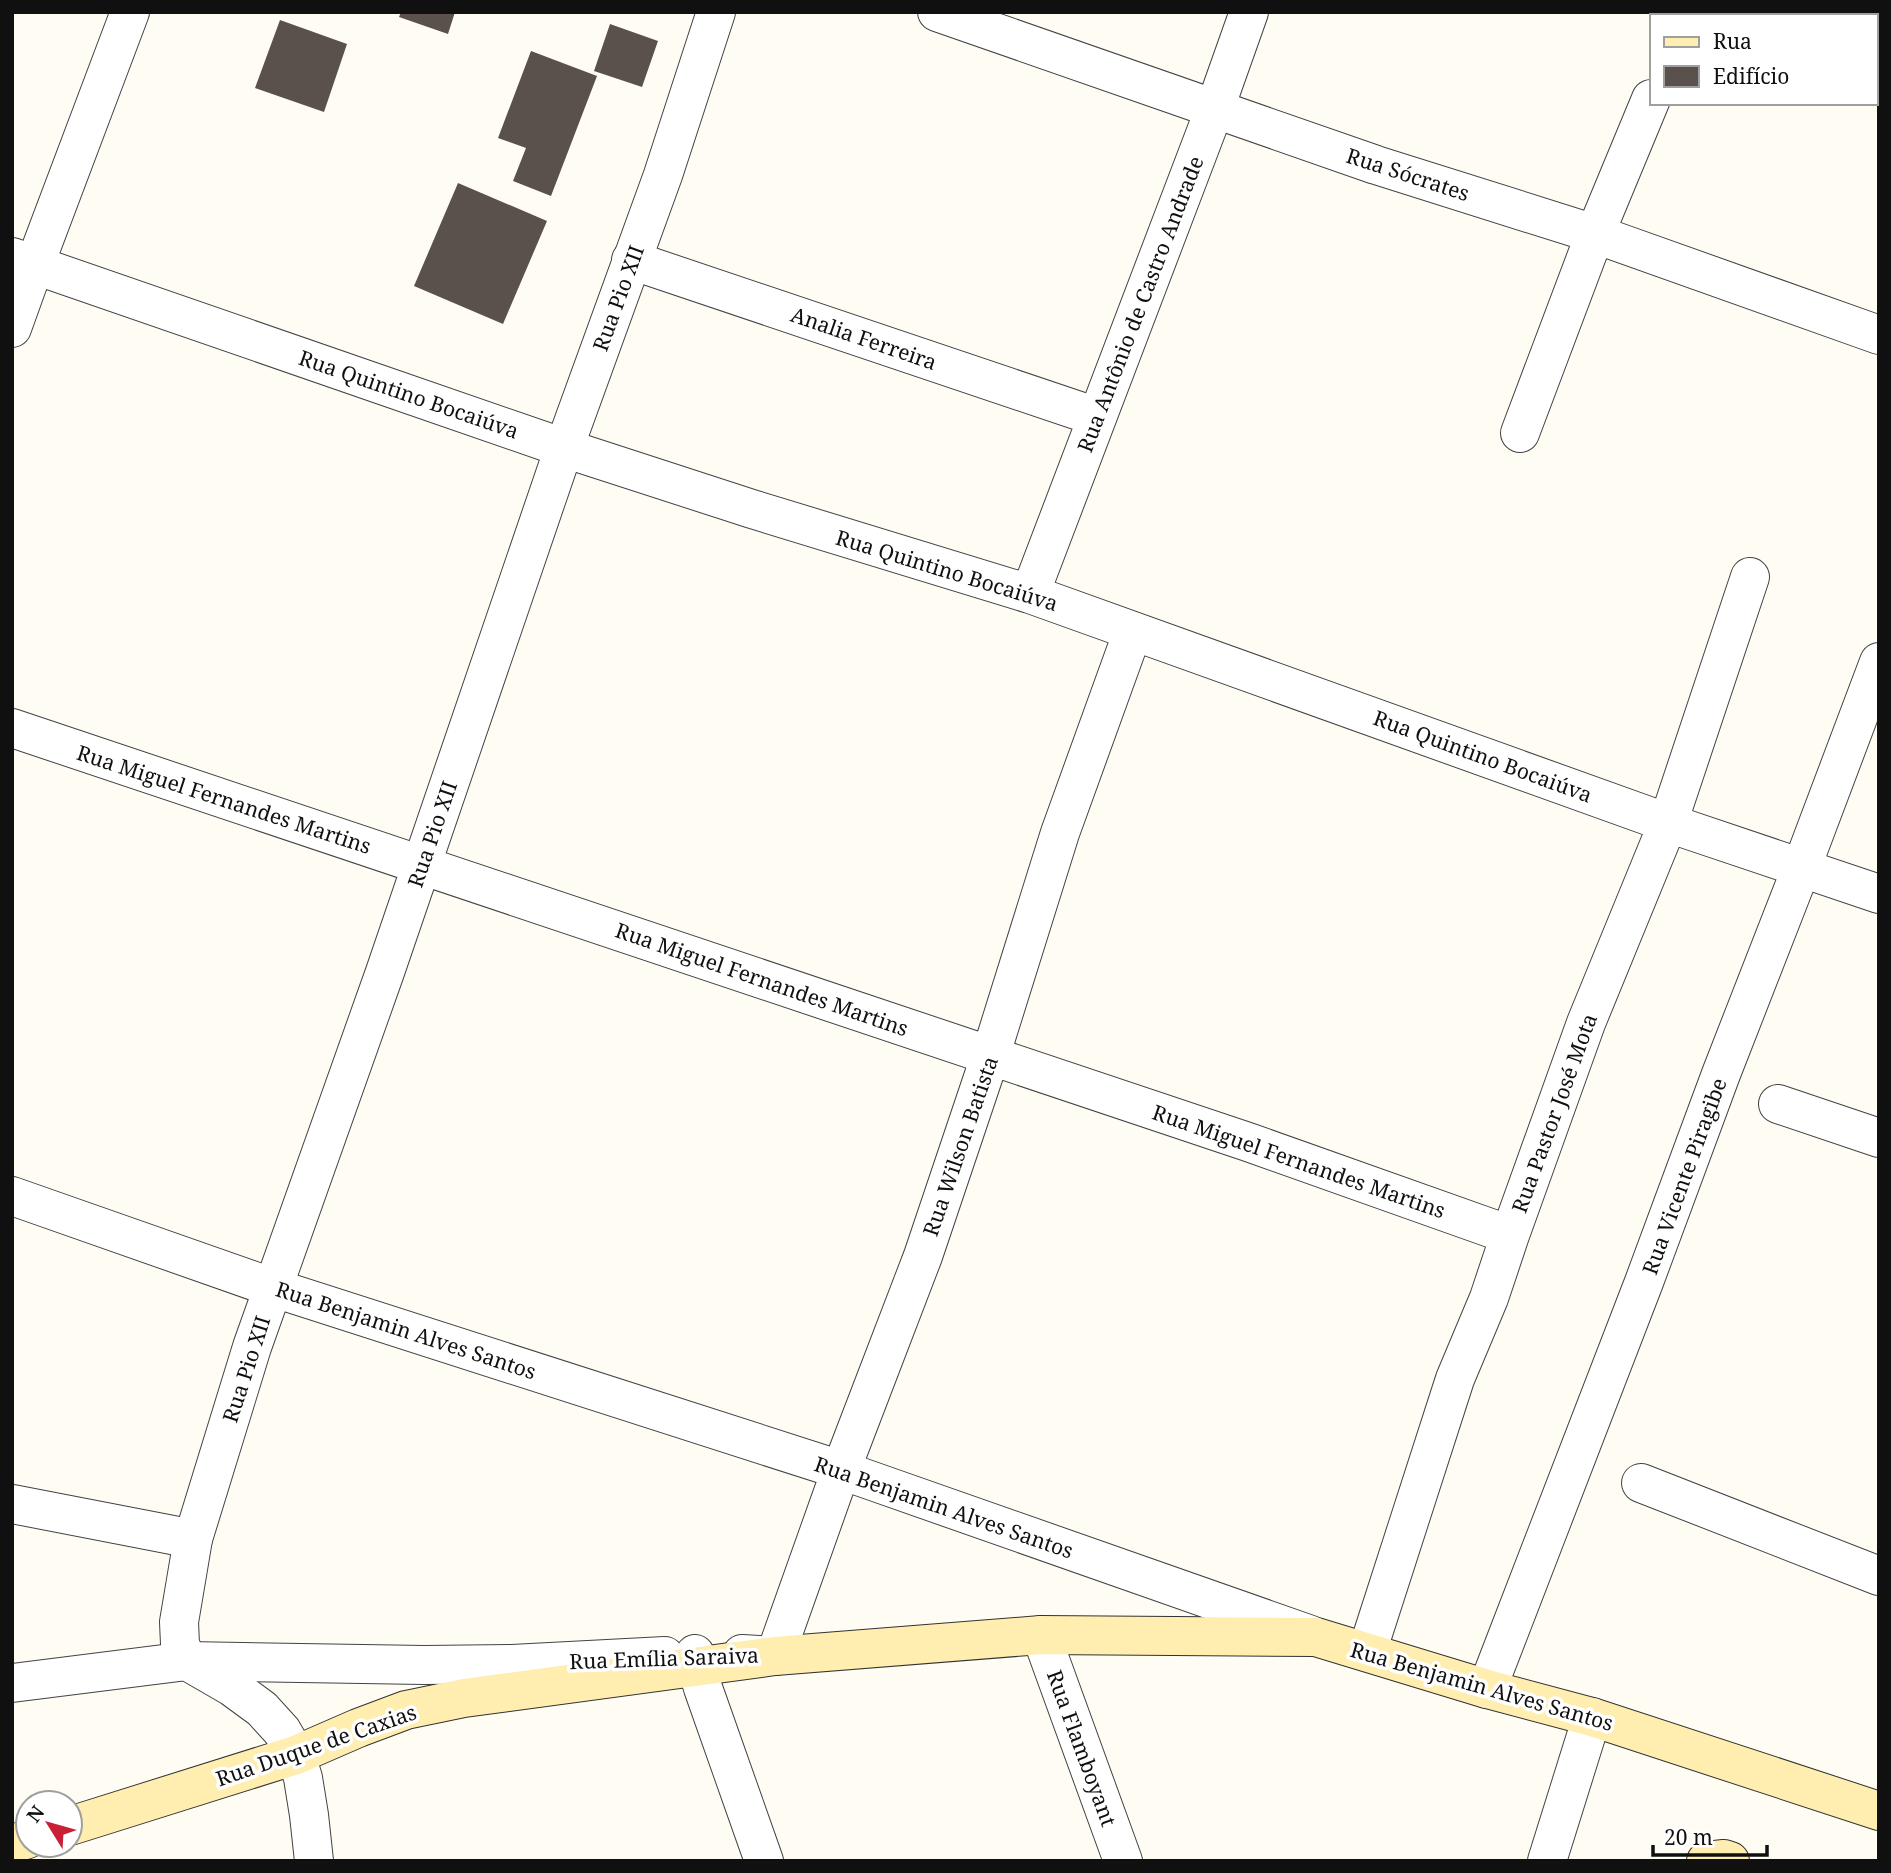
<svg xmlns="http://www.w3.org/2000/svg" width="1891" height="1873" font-family="'Noto Serif',serif">
  <style>
    .building { fill: #5a504c }
    .lines { fill: none; stroke-linecap: round; stroke-linejoin: round }
    .minor-casing { stroke: #434343; stroke-width: 40 }
    .tertiary-casing { stroke: #434343; stroke-width: 40 }
    .secondary-casing { stroke: #323232; stroke-width: 40 }
    .minor { stroke: #fff; stroke-width: 38 }
    .tertiary { stroke: #fff; stroke-width: 38 }
    .secondary { stroke: #ffeeaf; stroke-width: 38 }
    .labels { text-anchor: middle; dominant-baseline: central; stroke-width: 7; stroke-linejoin: round; paint-order: stroke }
    .street-label { font-size: 21px; fill: #101010; stroke: #fff }
  </style>
  <rect width="100%" height="100%" fill="#fffcf4"/>
  <path class="building" d="M401,12H455L448,34L399,17Z
    M280,20L347,44L324,112L255,88Z
    M610,24L658,41L642,87L594,71Z
    M531,51L597,76L551,196L513,181L526,148L498,138Z
    M458,183L547,221L503,324L414,286Z"/>
  <g class="lines">
    <g class="minor-casing">
      <path id="minor" d="M937,12L1376,165L1595,234L1879,335
        M1683,16L1684,12
        M12,257L564,448L752,509L1030,594L1668,823L1879,894
        M631,260L1097,417
        M1520,433L1595,234L1651,99
        M1030,594L1215,108L1249,12
        M12,728L1248,1142L1510,1235
        M1778,1104L1879,1138
        M12,1196L274,1288L841,1470L1311,1635
        M1641,1483L1879,1576
        M12,1504L193,1539
        M1041,1635L1123,1861
        M1367,1652L1455,1379L1489,1298L1510,1235L1586,1023L1668,823L1750,577
        M695,1654L696,1665L703,1688L764,1861
        M742,1654L775,1656L841,1470L923,1256L990,1057L1060,833L1133,631
        M12,1683L187,1661L424,1665L512,1664L665,1656
        M1487,1689L1644,1282L1721,1074L1801,869L1879,662
        M1547,1861L1592,1717"/>
    </g>
    <g class="tertiary-casing">
      <path id="tertiary" d="M12,328L35,264L130,12
        M314,1861L309,1815L303,1778L296,1755L282,1731L262,1709L232,1687L187,1661L180,1644L179,1622L193,1539L252,1347L385,972L564,448L663,175L716,12"/>
    </g>
    <g class="secondary-casing">
      <path id="secondary" d="M70,1826L296,1755L358,1728L406,1710L464,1698L775,1656L1041,1635L1316,1637L1487,1689L1592,1717L1879,1811
        M12,1844L28,1839
        M1706,1861L1724,1859L1730,1861"/>
    </g>
    <use href="#minor" class="minor"/>
    <use href="#tertiary" class="tertiary"/>
    <use href="#secondary" class="secondary"/>
  </g>
  <g class="labels">
    <g class="street-label">
      <text transform="translate(1408 174) rotate(18)">Rua Sócrates</text>
      <text transform="translate(618 298) rotate(-70)">Rua Pio XII</text>
      <text transform="translate(1140 304) rotate(-69)">Rua Antônio de Castro Andrade</text>
      <text transform="translate(864 338) rotate(19)">Analia Ferreira</text>
      <text transform="translate(409 394) rotate(19)">Rua Quintino Bocaiúva</text>
      <text transform="translate(947 570) rotate(17)">Rua Quintino Bocaiúva</text>
      <text transform="translate(1483 756) rotate(20)">Rua Quintino Bocaiúva</text>
      <text transform="translate(224 799) rotate(18)">Rua Miguel Fernandes Martins</text>
      <text transform="translate(432 834) rotate(-71)">Rua Pio XII</text>
      <text transform="translate(762 979) rotate(19)">Rua Miguel Fernandes Martins</text>
      <text transform="translate(1554 1113) rotate(-70)">Rua Pastor José Mota</text>
      <text transform="translate(960 1146) rotate(-71)">Rua Wilson Batista</text>
      <text transform="translate(1299 1161) rotate(19)">Rua Miguel Fernandes Martins</text>
      <text transform="translate(1684 1176) rotate(-70)">Rua Vicente Piragibe</text>
      <text transform="translate(406 1330) rotate(18)">Rua Benjamin Alves Santos</text>
      <text transform="translate(246 1369) rotate(-72)">Rua Pio XII</text>
      <text transform="translate(944 1507) rotate(19)">Rua Benjamin Alves Santos</text>
      <text transform="translate(664 1658) rotate(-2)">Rua Emília Saraiva</text>
      <text transform="translate(1482 1686) rotate(16)">Rua Benjamin Alves Santos</text>
      <text transform="translate(316 1745) rotate(-19)">Rua Duque de Caxias</text>
      <text transform="translate(1082 1748) rotate(70)">Rua Flamboyant</text>
    </g>
  </g>
  <rect width="1891" height="1873" fill="none" stroke="#101010" stroke-width="28"/>
  <rect x="1650" y="14" width="228" height="91" fill="#ffffff" stroke="#9f9f9f" stroke-width="2"/>
  <rect x="1664" y="37" width="35" height="10" fill="#ffeeaf" stroke="#9f9f9f" stroke-width="2"/>
  <text x="1713" y="49" font-size="21" fill="#101010">Rua</text>
  <rect x="1664" y="66" width="35" height="21" fill="#5a504c" stroke="#9f9f9f" stroke-width="2"/>
  <text x="1713" y="84" font-size="21" fill="#101010">Edifício</text>
  <g transform="translate(49 1824) rotate(307)"><circle r="33" fill="#ffffff" stroke="#9f9f9f" stroke-width="2"/>
  <path d="M0-5L12 26L0 18L-12 26Z" fill="#c92038"/>
  <text y="-10" font-size="19" font-weight="bold" text-anchor="middle" fill="#101010">N</text>
  </g>
  <path d="M1653 1845v10h114v-10" fill="none" stroke="#101010" stroke-width="3.5"/>
  <text x="1664" y="1845" font-size="21" fill="#101010" stroke="#ffffff" stroke-width="5" paint-order="stroke">20 m</text>
</svg>
